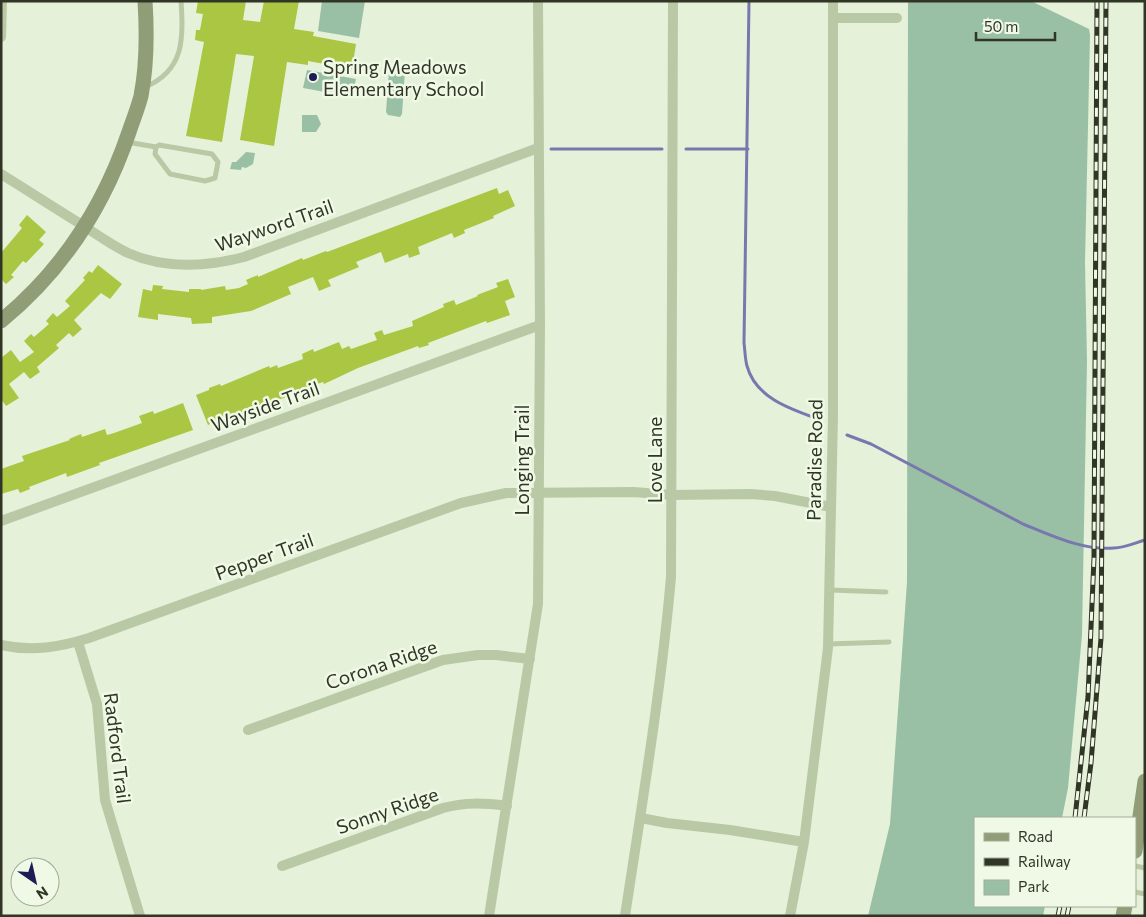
<svg xmlns="http://www.w3.org/2000/svg" width="1146" height="917" font-family="Commissioner,sans-serif">
  <style>
    .green { fill: #99c0a5 }
    .lines { fill: none; stroke-linecap: round; stroke-linejoin: round }
    .stream { stroke: #7878ae; stroke-width: 3 }
    .building { fill: #abc642 }
    .lane { stroke: #bac9a5; stroke-width: 5 }
    .street { stroke: #bac9a5; stroke-width: 10 }
    .secondary { stroke: #909d77; stroke-width: 15 }
    .rail-casing { stroke: #313526; stroke-width: 5 }
    .rail { stroke: #eff9e5; stroke-width: 3; stroke-dasharray: 9; stroke-linecap: butt }
    .poi-dot { fill: #1e1c56; stroke: #eff9e5; stroke-width: 2 }
    .labels { text-anchor: middle; dominant-baseline: central; stroke-width: 5; stroke-linejoin: round; paint-order: stroke }
    .poi-label { font-size: 19px; fill: #313526; stroke: #eff9e5; text-anchor: start }
    .street-label { font-size: 19px; fill: #313526; stroke: #eff9e5 }
  </style>
  <rect width="100%" height="100%" fill="#e5f1d9"/>
  <path class="green" d="M322,1H365L359,38L318,31Z
    M908,1H1031L1089,29L1090,35L1085,263L1087,361L1082,635L1068,788L1062,818H975V906H1045L1043,916H868L890,824L907,582Z
    M392,68H403L405,71L402,114L400,117L388,115L386,112L389,70Z
    M307,70L356,79L352,97L303,88Z
    M302,115H317L321,124L316,132H302Z
    M246,152L255,153L253,164L246,168L242,167L241,170L230,169L232,162H236Z"/>
  <g class="lines">
    <path class="stream" d="M749,1L744,343C745,350 745,359 747,366C756,399 793,410 821,420
      M551,149H662
      M686,149H748
      M847,435L871,444L1023,524C1051,535 1083,551 1114,548C1124,548 1135,543 1145,540"/>
  </g>
  <path class="building" d="M198,1H246L243,20L260,22L264,1H299L294,29L314,32L313,36L356,44L352,69L308,61V65L287,62L274,146L240,140L254,56L236,54L222,142L186,136L204,42L195,40L196,30H200L203,14L196,13Z
    M497,188L499,194L508,190L515,206L493,216L494,218L464,230L465,233L454,238L452,233L418,247L420,254L409,258L408,254L385,263L381,252L356,262L359,267L328,280L331,286L319,291L313,277L288,287L291,294L251,311L212,317V323L192,324L191,318L158,314V320L138,317L143,289L152,291L153,285L163,286L162,289L189,292V289H201V290L225,286L226,290L239,288L248,284L246,280L258,275V277L302,258L303,260L326,251L327,252Z
    M27,215L46,232L39,240L44,244L26,263L23,261L11,275L14,277L6,284L1,279V253L22,228L19,225Z
    M98,265L122,284L110,299L101,293L74,320L82,329L73,337L69,333L56,345L59,348L37,367L40,372L30,379L24,372L9,384L19,398L6,406L1,399V358L11,350L20,362L34,352L24,341L31,334L34,337L49,324L46,321L53,313L57,317L70,306L65,301L85,280L83,278L89,271L92,273Z
    M508,279L515,297L505,301L510,315L487,323L486,321L428,343L429,345L419,348L418,346L358,368L324,384L323,382L288,394L289,396L278,400L231,417V415L208,425L196,395L209,390V388L220,384L221,386L269,366L270,368L277,365L278,368L303,359L302,354L313,349L314,352L339,342L342,349L349,346L351,349L377,340L374,333L382,330L384,335L413,326L412,321L444,307L443,304L454,300L456,305L478,296L477,295L498,287L496,283Z
    M183,403L193,430L99,463L100,465L67,477L66,473L29,487L30,489L20,493L18,489L1,494V469L24,461L22,456L70,440L69,439L81,434L82,437L105,429L107,435L114,433L142,423L139,416L153,411L154,414Z"/>
  <g class="lines">
    <path class="lane" d="M145,87C184,71 184,38 181,1
      M127,142L156,147L159,145L212,154L218,162L215,178L205,181L170,174L155,154L156,147
      M830,590L886,592
      M828,644L889,642
      M1135,866L1145,868
      M1135,892L1145,894"/>
    <path class="street" d="M833,18H897
      M1,37L2,1
      M1,174C27,190 53,207 79,223C95,233 111,245 128,253C165,269 206,267 244,257L538,148
      M1,521L540,325
      M78,642L97,704L105,800L140,916
      M1,645C32,652 60,647 89,638L461,503L506,493L634,492L671,495L751,494L775,496L831,507
      M248,730L443,660L478,655H496L530,659
      M641,818L667,823L730,830L804,842
      M282,866L443,808C465,802 484,803 507,806
      M489,916L538,604L540,325L538,1
      M625,916C642,803 661,691 671,577L673,1
      M790,916L804,842L828,648L833,416V1"/>
    <path class="secondary" d="M1,321C62,271 104,206 129,132C133,120 138,108 141,96C147,65 147,32 145,1
      M1135,851L1145,781
      M1123,916L1125,906"/>
    <g class="rail-casing">
      <path id="rail" d="M1075,818L1088,697L1094,558L1097,1
        M1084,818L1091,763L1101,638L1106,1
        M1058,916L1060,906
        M1067,916L1069,906"/>
    </g>
    <use href="#rail" class="rail"/>
  </g>
  <circle class="poi-dot" cx="313" cy="77" r="5"/>
  <g class="labels">
    <g class="poi-label">
      <text x="323" y="66">Spring Meadows<tspan x="323" dy="22">Elementary School</tspan></text>
    </g>
    <g class="street-label">
      <text transform="translate(274 225) rotate(-19)">Wayword Trail</text>
      <text transform="translate(265 406) rotate(-20)">Wayside Trail</text>
      <text transform="translate(521 460) rotate(-90)">Longing Trail</text>
      <text transform="translate(654 460) rotate(-90)">Love Lane</text>
      <text transform="translate(814 460) rotate(-89)">Paradise Road</text>
      <text transform="translate(264 556) rotate(-20)">Pepper Trail</text>
      <text transform="translate(381 664) rotate(-19)">Corona Ridge</text>
      <text transform="translate(118 748) rotate(83)">Radford Trail</text>
      <text transform="translate(387 810) rotate(-19)">Sonny Ridge</text>
    </g>
  </g>
  <rect width="1146" height="917" fill="none" stroke="#313526" stroke-width="5"/>
  <rect x="974" y="817" width="162" height="90" fill="#eff9e5" stroke="#a3ab99"/>
  <rect x="984" y="833" width="25" height="8" fill="#909d77" stroke="#a3ab99"/>
  <text x="1018" y="842" font-size="15" fill="#313526">Road</text>
  <rect x="984" y="858" width="25" height="8" fill="#313526" stroke="#a3ab99"/>
  <text x="1018" y="867" font-size="15" fill="#313526">Railway</text>
  <rect x="984" y="880" width="25" height="15" fill="#99c0a5" stroke="#a3ab99"/>
  <text x="1018" y="892" font-size="15" fill="#313526">Park</text>
  <g transform="translate(35 882) rotate(146)"><circle r="24" fill="#eff9e5" stroke="#a3ab99"/>
  <path d="M0-4L9 19L0 12L-9 19Z" fill="#1e1c56"/>
  <text y="-8" font-size="14" font-weight="bold" text-anchor="middle" fill="#313526">N</text>
  </g>
  <path d="M976 32v8h79v-8" fill="none" stroke="#313526" stroke-width="2.5"/>
  <text x="984" y="32" font-size="15" fill="#313526" stroke="#eff9e5" stroke-width="4" paint-order="stroke">50 m</text>
</svg>
